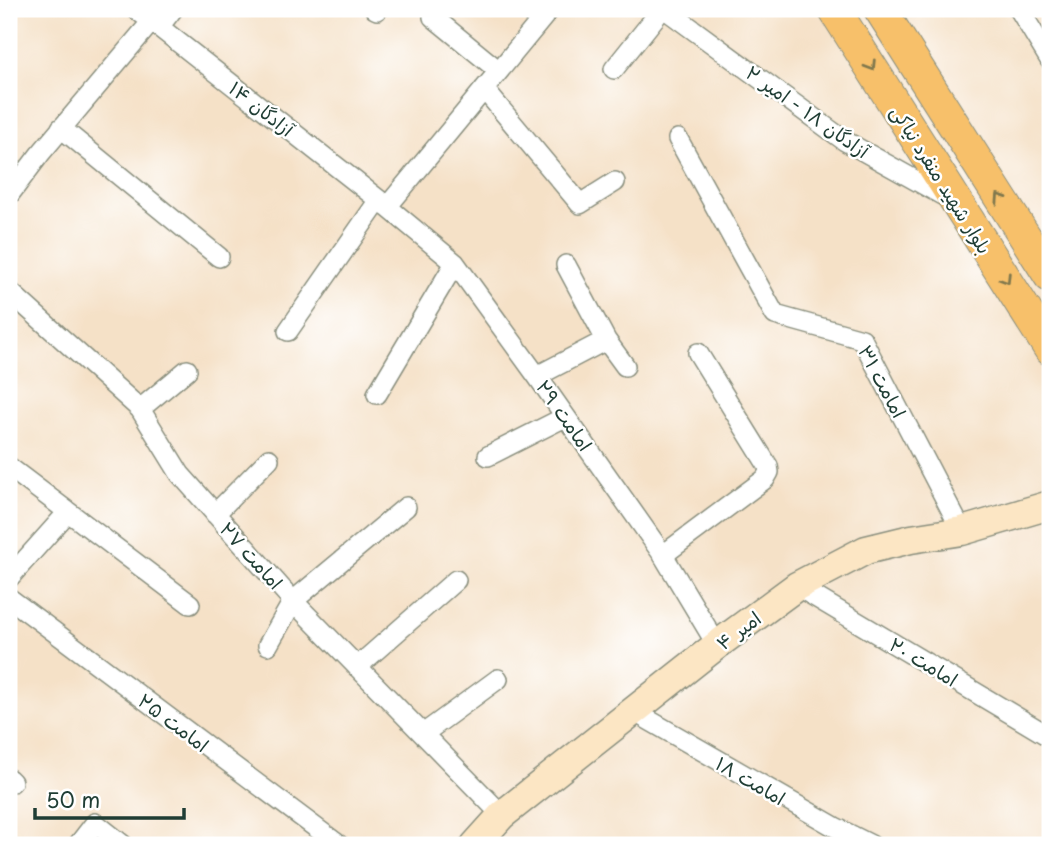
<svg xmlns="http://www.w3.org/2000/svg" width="1059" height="854" font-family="'Playpen Sans','Playpen Sans Arabic',sans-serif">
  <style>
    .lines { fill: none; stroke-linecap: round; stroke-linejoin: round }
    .street-casing { stroke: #8a8f7e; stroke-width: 22 }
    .secondary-casing { stroke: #8a8f7e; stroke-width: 31 }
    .primary-casing { stroke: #8a8f7e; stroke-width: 34 }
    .street { stroke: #fff; stroke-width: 19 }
    .secondary { stroke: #fce6c4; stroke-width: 28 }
    .primary { stroke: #f7c06b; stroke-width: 32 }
    .oneway { stroke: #80784d }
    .labels { text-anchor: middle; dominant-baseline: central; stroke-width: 5; stroke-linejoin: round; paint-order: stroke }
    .street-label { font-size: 19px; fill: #1f3d34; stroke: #fff }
  </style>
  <rect width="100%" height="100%" fill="#fff"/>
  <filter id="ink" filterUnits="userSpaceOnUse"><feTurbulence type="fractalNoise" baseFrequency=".0143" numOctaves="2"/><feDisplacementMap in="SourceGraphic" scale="14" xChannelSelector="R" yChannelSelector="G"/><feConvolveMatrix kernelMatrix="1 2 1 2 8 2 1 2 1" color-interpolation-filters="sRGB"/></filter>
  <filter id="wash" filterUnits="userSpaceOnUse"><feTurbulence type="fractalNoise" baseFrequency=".00686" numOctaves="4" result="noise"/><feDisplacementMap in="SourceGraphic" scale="28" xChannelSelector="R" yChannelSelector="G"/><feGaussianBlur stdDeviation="1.57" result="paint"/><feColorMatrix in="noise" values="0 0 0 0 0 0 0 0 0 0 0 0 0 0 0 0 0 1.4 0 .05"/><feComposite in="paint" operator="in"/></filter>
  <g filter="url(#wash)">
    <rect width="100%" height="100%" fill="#f5e1c7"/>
  </g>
  <g filter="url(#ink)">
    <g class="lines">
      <g class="street-casing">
        <path id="street" d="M136,9L379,200L455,263L537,376L663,555L717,645
          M375,9L377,10
          M665,9L845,141L951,200
          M1019,9L1050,60
          M433,17L499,71
          M159,27L173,9
          M614,69L662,9
          M484,89L580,204L615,182
          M61,128L219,257
          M678,139L775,315L862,339L962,531
          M9,195L40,154L152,21
          M387,207L550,9
          M566,265L606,340L625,366
          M9,291L140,409L180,474L293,601L502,815
          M288,331L379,200
          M537,376L606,340
          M377,394L455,263
          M140,409L187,370
          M488,456L565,417
          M9,467L190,604
          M215,514L269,459
          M663,555L765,479L769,472L768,466L698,353
          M9,578L68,512
          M797,586L1050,737
          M9,598L339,845
          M268,645L293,601L406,507
          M357,667L456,580
          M633,711L835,827L871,845
          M423,734L498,679
          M9,779L12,782
          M78,845L95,823L123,845"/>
      </g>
      <g class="secondary-casing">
        <path id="secondary" d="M475,845L502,815L717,645L797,586L866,550L911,539L962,531L1050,505"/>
      </g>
      <g class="primary-casing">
        <path id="primary" d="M834,9L1050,349
          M880,9L1050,276"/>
      </g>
      <use href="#street" class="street"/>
      <use href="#secondary" class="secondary"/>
      <use href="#primary" class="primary"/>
    </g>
    <defs><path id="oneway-chevron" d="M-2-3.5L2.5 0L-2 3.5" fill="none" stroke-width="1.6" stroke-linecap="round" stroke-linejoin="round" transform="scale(1.75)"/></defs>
    <g class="oneway">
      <use href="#oneway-chevron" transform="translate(871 66) rotate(58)"/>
      <use href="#oneway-chevron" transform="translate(1000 198) rotate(-123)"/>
      <use href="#oneway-chevron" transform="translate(1006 279) rotate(58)"/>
    </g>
  </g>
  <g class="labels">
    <g class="street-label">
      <text transform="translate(262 108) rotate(38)">آزادگان ۱۴</text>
      <text transform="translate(808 111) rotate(35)">آزادگان ۱۸ - امیر ۲</text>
      <text transform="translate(942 179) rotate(58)">بلوار شهید منفرد نیاکی</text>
      <text transform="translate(883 381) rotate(62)">امامت ۳۱</text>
      <text transform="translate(565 415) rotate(55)">امامت ۲۹</text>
      <text transform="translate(252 555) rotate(48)">امامت ۲۷</text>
      <text transform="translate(738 630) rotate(-37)">امیر ۴</text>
      <text transform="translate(924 661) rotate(31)">امامت ۲۰</text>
      <text transform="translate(174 722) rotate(37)">امامت ۲۵</text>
      <text transform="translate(751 780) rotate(30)">امامت ۱۸</text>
    </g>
  </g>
  <rect width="1059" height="854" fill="none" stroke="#fff" stroke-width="35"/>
  <path d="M35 808v10h149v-10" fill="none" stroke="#1f3d34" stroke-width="3.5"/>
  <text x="46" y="808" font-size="21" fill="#1f3d34" stroke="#ffffff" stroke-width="5" paint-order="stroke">50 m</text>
</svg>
